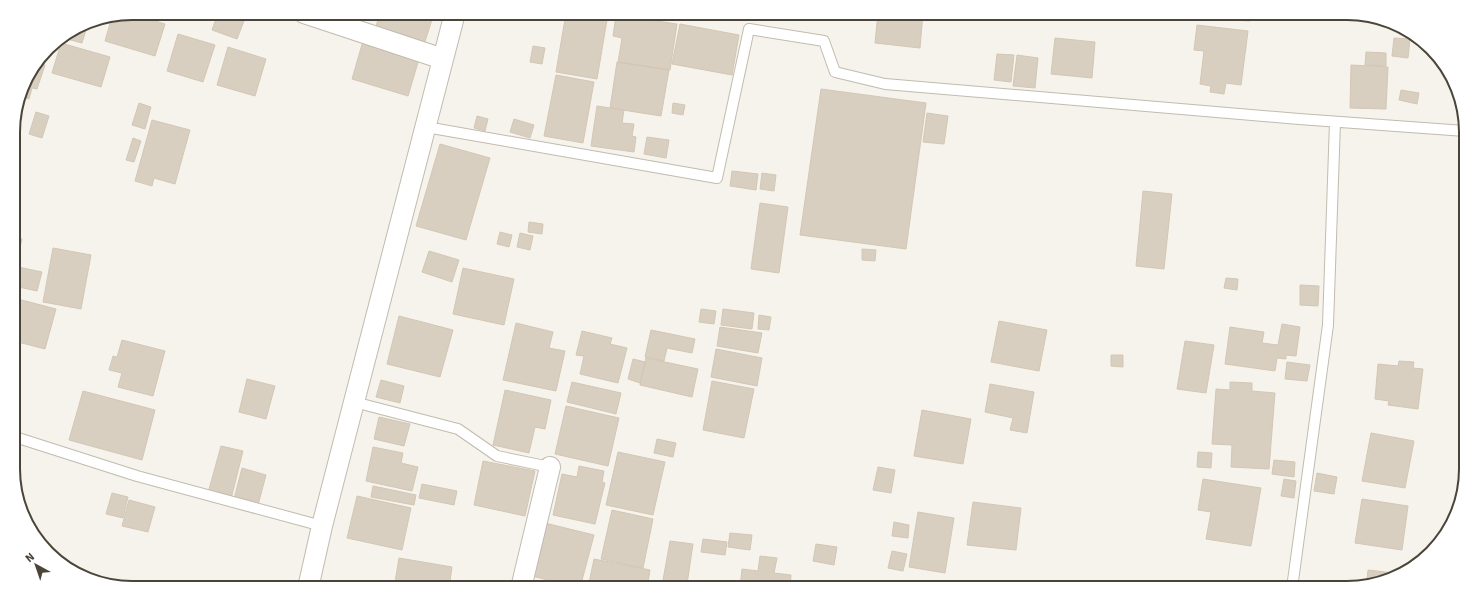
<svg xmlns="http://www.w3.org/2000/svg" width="1479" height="601" font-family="Signika,sans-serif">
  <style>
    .building { fill: #d8cfc1; stroke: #d3c7b4 }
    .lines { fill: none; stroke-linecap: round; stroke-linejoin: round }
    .lane-casing { stroke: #c2bbae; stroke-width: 12 }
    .street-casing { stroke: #c2bbae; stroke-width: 22 }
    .lane { stroke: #fff; stroke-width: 10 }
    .street { stroke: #fff; stroke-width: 20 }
    .rim { fill: none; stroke: #4b4439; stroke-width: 2 }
  </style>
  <rect width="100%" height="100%" fill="#f6f3ec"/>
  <path class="building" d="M130,13L165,24L155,56L105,41L112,17Z
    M218,13H247L237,39L212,30Z
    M323,13H359L356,24Z
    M380,13H434L423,48L374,33Z
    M566,13L608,14L597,79L556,72Z
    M878,13H923L920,48L875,43Z
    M1202,13H1251L1250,21L1202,18Z
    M616,15L677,24L670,70L618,62L622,38L613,36Z
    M680,24L739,35L732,75L672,64Z
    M1197,25L1248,31L1241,85L1226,83L1224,94L1210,92L1211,86L1200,84L1204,51L1194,50Z
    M78,28L86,30L82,43L67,39L69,33Z
    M178,34L215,45L203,82L167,71Z
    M1055,38L1095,42L1092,78L1051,74Z
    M1394,38L1410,39L1408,58L1392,56Z
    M363,41L419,59L408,96L352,79Z
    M61,43L110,57L101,87L52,73Z
    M533,46L545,48L542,64L530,62Z
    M228,47L266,59L255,96L217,85Z
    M1366,52L1386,53V66L1365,65Z
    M997,54L1014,55L1011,82L994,80Z
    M1017,55L1038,58L1035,88L1013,86Z
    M41,59L40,64L45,65L37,89L32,88L29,99L21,96L25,79Z
    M617,62L669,70L661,116L610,108Z
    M1351,65L1388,67L1386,109L1350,108Z
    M556,75L594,82L583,143L544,136Z
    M821,89L926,103L906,249L800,235Z
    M1401,90L1419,93L1417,104L1399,100Z
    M139,103L151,107L145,129L132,125Z
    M673,103L685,105L683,115L672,113Z
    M597,106L624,110L622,123L634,124L632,136L636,137L634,152L591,146Z
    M36,112L49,116L42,138L29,134Z
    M927,113L948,116L944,144L923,142Z
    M477,116L488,119L485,131L474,128Z
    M514,119L534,125L530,138L510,132Z
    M152,120L190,130L175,184L154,178L152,186L135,181Z
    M647,137L669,140L666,158L644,154Z
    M133,138L141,141L134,162L126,160Z
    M440,144L490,158L466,240L416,226Z
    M732,171L758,174L756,190L730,186Z
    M762,173L776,175L774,191L760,189Z
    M1143,191L1172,194L1164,269L1136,266Z
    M760,203L788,207L779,273L751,269Z
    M529,222L543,224L542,234L528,232Z
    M500,232L512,235L509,247L497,244Z
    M520,233L533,236L530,250L517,247Z
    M14,237L22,239L18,256L14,255Z
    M53,248L91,255L81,309L43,302Z
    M862,249L876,250L875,261L862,260Z
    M429,251L459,260L452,282L422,272Z
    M14,266L42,272L37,291L14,286Z
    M463,268L514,279L504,325L453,314Z
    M1226,278L1238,279L1237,290L1224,288Z
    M1300,285L1319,286L1318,306L1300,305Z
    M14,298L56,309L45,349L14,341Z
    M701,309L716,311L714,324L699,322Z
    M723,309L754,313L752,329L721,325Z
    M759,315L771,317L769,330L758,329Z
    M399,316L453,330L440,377L387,364Z
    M999,321L1047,330L1039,371L991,362Z
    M516,323L553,332L549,348L565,351L556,391L503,380Z
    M1282,324L1300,327L1296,356L1286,355V359L1277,358L1275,371L1225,364L1230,327L1264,332L1262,343L1278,345Z
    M720,327L762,333L758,353L717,346Z
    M651,330L695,339L692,353L667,348L664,361L645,357Z
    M582,331L612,338L610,344L627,348L618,383L580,374L584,356L576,355Z
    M122,340L165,351L153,396L118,387L122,373L109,370L113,356L117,357Z
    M1185,341L1214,345L1206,393L1177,389Z
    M716,349L762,358L757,386L711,377Z
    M1111,355H1123V367L1111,366Z
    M646,358L698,369L692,397L640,385Z
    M633,359L645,362L640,383L628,379Z
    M1399,361L1414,362L1413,368L1423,369L1418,409L1388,405L1389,401L1375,399L1378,364L1398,366Z
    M1287,362L1310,365L1307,381L1285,379Z
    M247,379L275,386L266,419L239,412Z
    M381,380L404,386L400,403L376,397Z
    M712,381L754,389L744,438L703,430Z
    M572,382L621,393L616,414L567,402Z
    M1230,382L1252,383V391L1275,393L1269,469L1231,467L1232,445L1212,444L1216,389L1230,390Z
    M990,384L1034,392L1027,433L1010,430L1013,418L985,412Z
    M505,390L551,400L545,429L535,427L529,453L493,445Z
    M83,391L155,410L142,460L69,440Z
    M566,406L619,418L608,466L555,454Z
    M922,410L971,419L963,464L914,456Z
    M379,417L410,424L404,446L374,439Z
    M1371,433L1414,441L1405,488L1362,481Z
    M657,439L676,443L673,457L654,453Z
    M221,446L243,451L231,499L208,493Z
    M373,447L403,453L401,463L418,467L412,491L366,481Z
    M618,452L665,462L653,515L606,505Z
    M1198,452L1212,453L1211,468L1197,467Z
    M1274,460L1295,462L1294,477L1272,474Z
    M483,461L535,471L525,516L474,505Z
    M579,466L604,471L602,482L605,483L595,524L553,515L562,474L577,477Z
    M878,467L895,470L891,493L873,490Z
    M242,468L266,475L258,505L234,499Z
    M1317,473L1337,477L1334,494L1314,491Z
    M1203,479L1261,488L1251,546L1206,539L1211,512L1198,510Z
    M1284,479L1296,481L1294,498L1281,496Z
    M422,484L457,491L454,505L419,498Z
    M373,486L416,495L414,505L371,497Z
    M112,493L128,497L123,518L106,514Z
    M357,496L411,508L402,550L347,538Z
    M1362,499L1408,506L1402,550L1355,543Z
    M129,500L155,507L148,532L122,526Z
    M973,502L1021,508L1016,550L967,545Z
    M612,510L653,519L643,568L601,559Z
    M918,512L954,518L945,573L909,567Z
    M894,522L909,525L908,538L892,536Z
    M545,523L594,535L580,588L532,576Z
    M730,533L752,535L750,550L728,547Z
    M703,539L727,542L725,555L701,552Z
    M670,541L693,544L687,584L663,580Z
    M816,544L837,547L834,565L813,561Z
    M892,551L907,554L903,571L888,568Z
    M760,556L777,558L774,573L791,575L790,588H740L742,569L758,571Z
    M399,558L452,567L449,588H394Z
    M594,559L650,570L647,588H588Z
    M1368,570L1394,573L1393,577L1385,582L1355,588L1356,581H1367Z
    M94,575L113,580L111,585L94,582L92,581Z
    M481,584L505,588H480Z
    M1201,584L1228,588H1200Z
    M691,585L718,588H691Z"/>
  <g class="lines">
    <g class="lane-casing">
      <path id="lane" d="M426,127L717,178L749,29L824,41L835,72L885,84L1299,119L1465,131
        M354,402L458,429L497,456L550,467
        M15,437L137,476L322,526
        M1292,588L1328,325L1335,122"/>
    </g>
    <g class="street-casing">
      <path id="street" d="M304,13L443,59
        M308,588L322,526L354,402L455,13
        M521,588L550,467"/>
    </g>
    <use href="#lane" class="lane"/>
    <use href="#street" class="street"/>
  </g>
  <path d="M0 0H1479V601H0ZM132 20H1347A112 112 0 0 1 1459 132V469A112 112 0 0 1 1347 581H132A112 112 0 0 1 20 469V132A112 112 0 0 1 132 20Z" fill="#fff" fill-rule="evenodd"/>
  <path class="rim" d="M132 20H1347A112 112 0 0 1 1459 132V469A112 112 0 0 1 1347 581H132A112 112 0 0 1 20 469V132A112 112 0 0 1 132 20Z"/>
  <g transform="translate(36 565) rotate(320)" stroke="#ffffff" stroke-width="3" paint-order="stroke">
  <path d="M0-3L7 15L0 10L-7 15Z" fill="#4b4439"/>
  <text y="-6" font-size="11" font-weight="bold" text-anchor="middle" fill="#4b4439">N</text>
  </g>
</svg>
